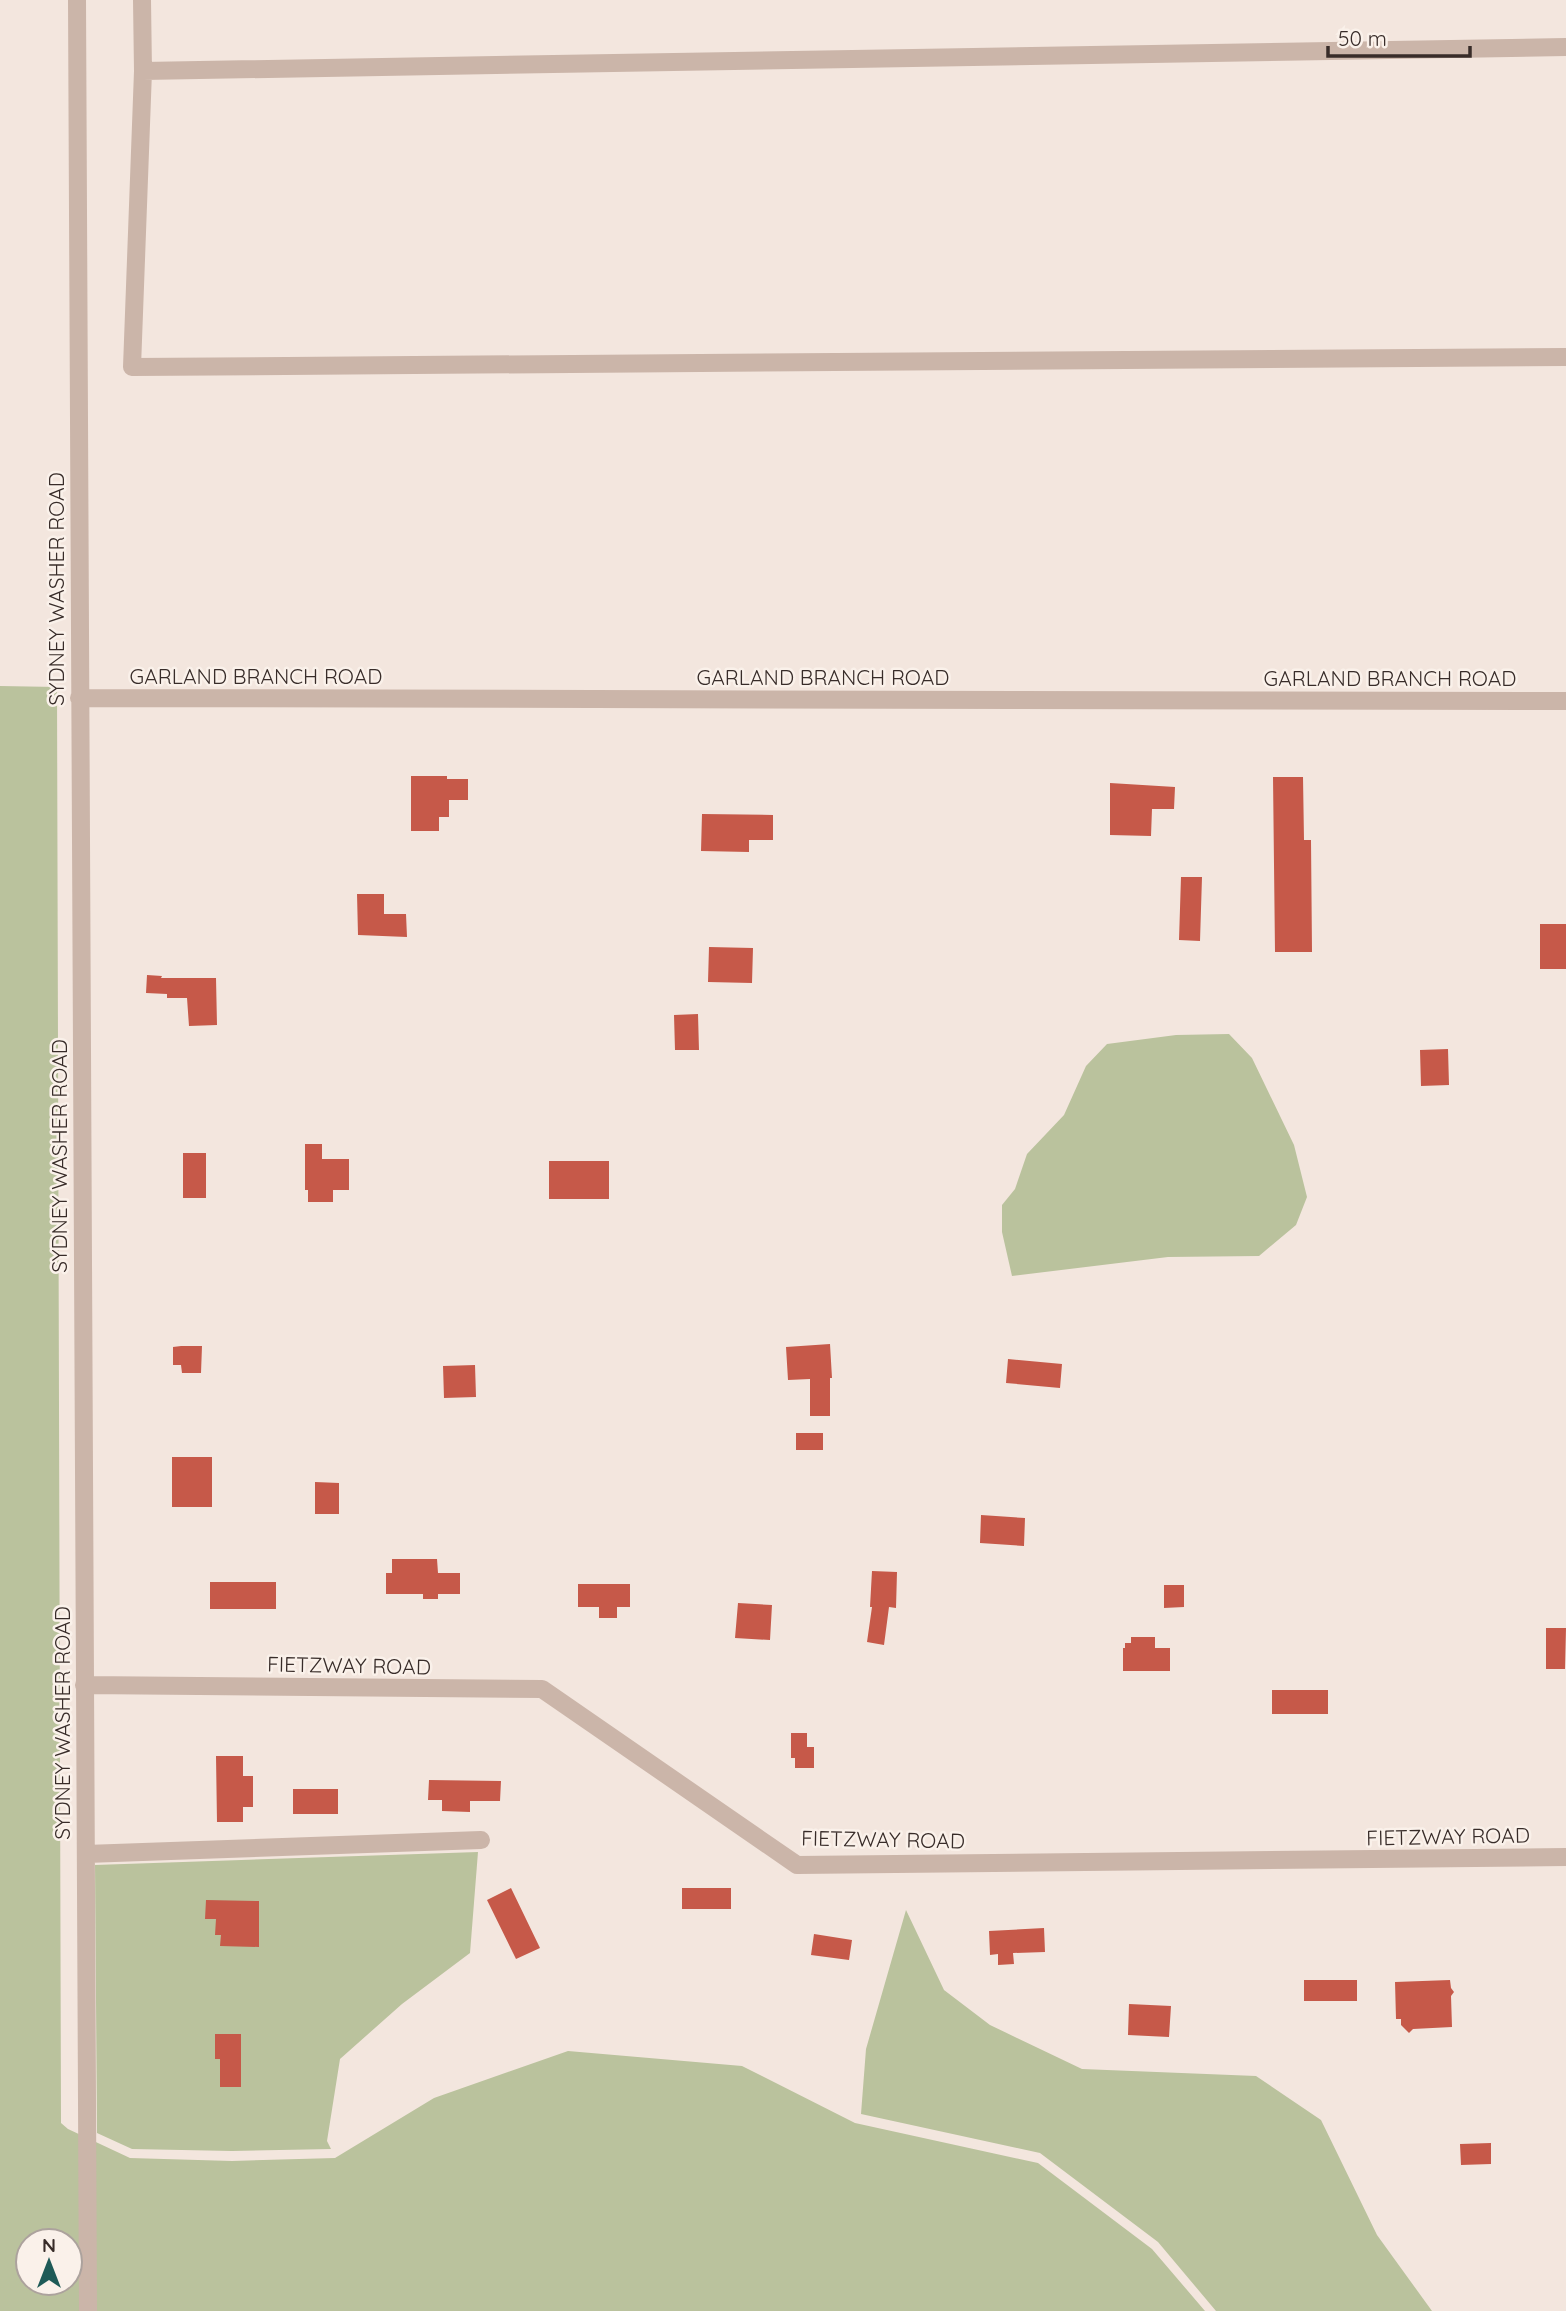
<svg xmlns="http://www.w3.org/2000/svg" width="1566" height="2311" font-family="Quicksand,sans-serif">
  <style>
    .green { fill: #bac29d; fill-rule: evenodd }
    .building { fill: #c65949 }
    .lines { fill: none; stroke-linecap: round; stroke-linejoin: round }
    .minor { stroke: #cbb5a9; stroke-width: 18 }
    .labels { text-anchor: middle; dominant-baseline: central; stroke-width: 5; stroke-linejoin: round; paint-order: stroke }
    .street-label { font-size: 21px; fill: #382c29; stroke: #faf1ea }
  </style>
  <rect width="100%" height="100%" fill="#f3e6de"/>
  <path class="green" d="M0,686L57,687L61,2123L68,2129L130,2158L232,2161L335,2158L434,2098L568,2051L742,2066L855,2123L1038,2163L1152,2249L1205,2311H0ZM28,2241H70V2283H28Z
    M1229,1034L1252,1058L1294,1145L1307,1197L1296,1225L1259,1256L1168,1257L1012,1276L1002,1232V1205L1015,1189L1027,1154L1064,1115L1086,1066L1107,1044L1176,1035Z
    M478,1852L470,1953L402,2004L340,2059L327,2141L331,2149L232,2151L132,2149L97,2133L95,1865Z
    M906,1910L944,1990L990,2025L1082,2069L1256,2076L1321,2120L1377,2235L1432,2311H1216L1158,2242L1040,2153L861,2114L866,2049Z"/>
  <path class="building" d="M411,776H447V779H468V800H449V817H439V831H411Z
    M1273,777H1303L1304,840H1311L1312,952H1275Z
    M1110,783L1175,787L1174,809H1152L1151,836L1110,835Z
    M702,814L773,815V840H749V852L701,851Z
    M1181,877H1202L1200,941L1179,940Z
    M357,894H384V914H406L407,937L358,935Z
    M1540,924H1566V969H1540Z
    M709,947L753,948L752,983L708,982Z
    M147,975L162,976L161,978H216L217,1025L189,1026L187,998H167V994L146,993Z
    M698,1014L699,1050H675L674,1015Z
    M1448,1049L1449,1085L1421,1086L1420,1050Z
    M305,1144H322V1159H349V1190H333V1202H308V1190H305Z
    M183,1153H206V1198H183Z
    M549,1161H609V1199H549Z
    M830,1344L832,1378H830V1416H810V1379L788,1380L786,1347Z
    M181,1346H202L201,1373H182L181,1365H173V1347Z
    M1008,1359L1062,1364L1060,1388L1006,1383Z
    M475,1365L476,1397L444,1398L443,1366Z
    M796,1433H823V1450H796Z
    M172,1457H212V1507H172Z
    M315,1482L339,1483V1514H315Z
    M981,1515L1025,1518L1024,1546L980,1543Z
    M392,1559H437L438,1573H460V1594H438V1599H423V1594H386V1573H392Z
    M872,1571L897,1572L896,1608L889,1607L884,1645L867,1642L872,1607H870Z
    M210,1582H276V1609H210Z
    M578,1584H630V1607H617V1618H599V1607H578Z
    M1164,1585H1184V1607L1164,1608Z
    M738,1603L772,1605L770,1640L735,1638Z
    M1546,1628H1566L1565,1669H1546Z
    M1131,1637H1155V1648H1170V1671H1123V1648H1125V1643H1131Z
    M1272,1690H1328V1714H1272Z
    M791,1733H807V1747H814V1768H795V1758H791Z
    M216,1756H243V1776H253V1807H243V1822H217Z
    M429,1780L501,1781L500,1801H470V1812L442,1811V1800H428Z
    M293,1789H338V1814H293Z
    M511,1888L540,1948L516,1959L487,1900Z
    M682,1888H731V1909H682Z
    M206,1900L259,1901V1947L220,1946L221,1935H215L216,1919H205Z
    M1044,1928L1045,1952L1013,1953L1014,1964L998,1965V1954L990,1955L989,1931Z
    M814,1934L852,1940L849,1960L811,1955Z
    M1304,1980H1357V2001H1304Z
    M1450,1980L1451,1988L1454,1992L1451,1996L1452,2027L1413,2029L1409,2033L1401,2025V2019H1396L1395,1982Z
    M1129,2004L1171,2006L1169,2037L1128,2035Z
    M215,2034H241V2087H220V2059H215Z
    M1491,2143V2164L1461,2165L1460,2144Z"/>
  <g class="lines">
    <path class="minor" d="M77,0L88,2311
      M142,0L143,71L132,367L1566,357
      M143,71L1566,47
      M79,698L1566,701
      M84,1685L542,1689L797,1865L1566,1857
      M86,1854L481,1840"/>
  </g>
  <g class="labels">
    <g class="street-label">
      <text transform="translate(56 589) rotate(-90)">SYDNEY WASHER ROAD</text>
      <text x="256" y="676">GARLAND BRANCH ROAD</text>
      <text x="823" y="677">GARLAND BRANCH ROAD</text>
      <text x="1390" y="678">GARLAND BRANCH ROAD</text>
      <text transform="translate(59 1156) rotate(-90)">SYDNEY WASHER ROAD</text>
      <text transform="translate(349 1665) rotate(1)">FIETZWAY ROAD</text>
      <text transform="translate(62 1723) rotate(-90)">SYDNEY WASHER ROAD</text>
      <text transform="translate(1448 1836) rotate(-1)">FIETZWAY ROAD</text>
      <text transform="translate(883 1839) rotate(1)">FIETZWAY ROAD</text>
    </g>
  </g>
  <g transform="translate(49 2262)"><circle r="33" fill="#faf1ea" stroke="#aca29d" stroke-width="2"/>
  <path d="M0-5L12 26L0 18L-12 26Z" fill="#1e5a57"/>
  <text y="-10" font-size="19" font-weight="bold" text-anchor="middle" fill="#382c29">N</text>
  </g>
  <path d="M1328 46v10h142v-10" fill="none" stroke="#382c29" stroke-width="3.5"/>
  <text x="1338" y="46" font-size="21" fill="#382c29" stroke="#faf1ea" stroke-width="5" paint-order="stroke">50 m</text>
</svg>
